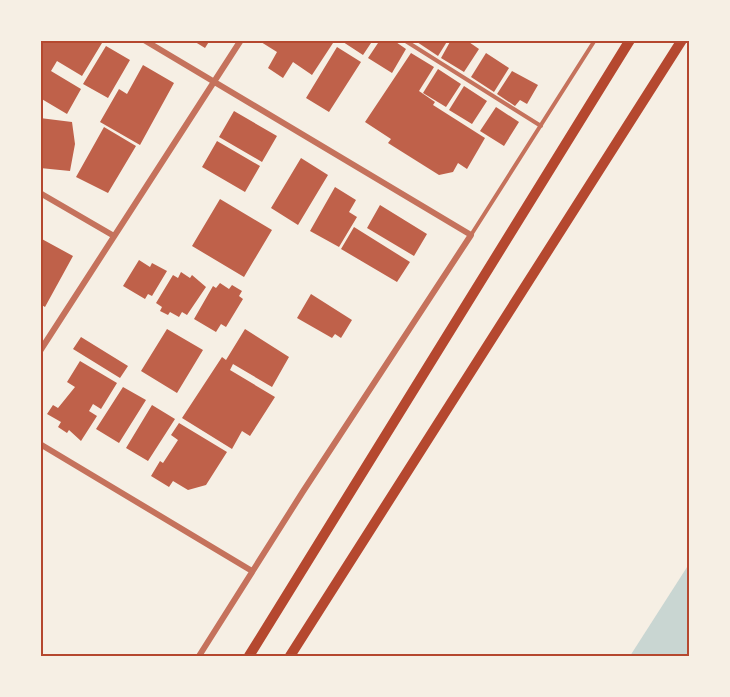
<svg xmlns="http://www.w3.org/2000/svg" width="730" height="697" font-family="Signika,sans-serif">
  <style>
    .water { fill: #c9d6d2 }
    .building { fill: #bf614a }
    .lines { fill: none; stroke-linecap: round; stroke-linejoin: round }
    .service { stroke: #c5725c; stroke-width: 4 }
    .minor { stroke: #c5725c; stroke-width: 6 }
    .primary { stroke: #b5482f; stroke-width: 10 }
    .neatline { fill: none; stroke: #b5482f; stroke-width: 2 }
  </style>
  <rect width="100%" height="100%" fill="#f6efe4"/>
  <path class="water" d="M689,564V656H630Z"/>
  <path class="building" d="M40,40H98L102,43L82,76L57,61L51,71L81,89L67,114L40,98Z
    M192,40H210L205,48Z
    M262,40H329L333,43L312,75L293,62L283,78L268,68L277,52L261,42Z
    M340,40H373L363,55Z
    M380,40H393L406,49L392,73L368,58Z
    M414,40H448L438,56Z
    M451,40H466L479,49L464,72L441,58Z
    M106,46L130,60L108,98L83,84Z
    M337,47L361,62L329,112L306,98Z
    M411,53L434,67L419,91L435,102L433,105L485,138L467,169L458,163L453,172L439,175L388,143L391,139L365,122Z
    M486,53L509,68L494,92L471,77Z
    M143,65L174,83L140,145L100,122L119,89L127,94Z
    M438,69L461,84L446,107L423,93Z
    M512,71L538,85L527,104L520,100L515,106L497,94Z
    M464,86L487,101L472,124L449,110Z
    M496,107L519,122L504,146L480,131Z
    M234,111L277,136L262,162L219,137Z
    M40,118L72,122L75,144L70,171L40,168Z
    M104,127L136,146L108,193L76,177Z
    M217,141L260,166L245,192L202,167Z
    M301,158L328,175L298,225L271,208Z
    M335,187L356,200L349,212L357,217L339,247L310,231Z
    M220,199L272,230L244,277L192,246Z
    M380,205L427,234L414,256L367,228Z
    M354,227L410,262L397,282L341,249Z
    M40,238L73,256L45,307L40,304Z
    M139,260L150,267L152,263L167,271L152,296L148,294L145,299L123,286Z
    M181,272L190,278L192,275L206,287L187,315L182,312L179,317L170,312L168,315L160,311L162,307L156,303L173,275L178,278Z
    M220,283L229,289L232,285L242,291L239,296L243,299L226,327L221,324L216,332L194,319L213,286L216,288Z
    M311,294L352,320L341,338L335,334L332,338L297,318Z
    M167,329L203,350L177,393L141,371Z
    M245,329L289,357L272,387L233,364L230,370L275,397L250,436L242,431L232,449L182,418L222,357L226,360Z
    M81,337L128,366L120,378L73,349Z
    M80,361L117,383L101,409L93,404L89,411L97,416L81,441L69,430L67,433L58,427L61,422L47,414L53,405L58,408L75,387L67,382Z
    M123,387L146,400L119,443L96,429Z
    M152,405L175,419L148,461L126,448Z
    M179,423L227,452L206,485L188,490L173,481L169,487L151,476L160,461L163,463L178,440L171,435Z"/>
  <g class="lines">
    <path class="service" d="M404,40L541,126
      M471,235L595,40"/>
    <path class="minor" d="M144,40L471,235L302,493L199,656
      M40,193L114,236
      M40,351L241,40
      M40,444L252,571"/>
    <path class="primary" d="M249,656L630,40
      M290,656L682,40"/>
  </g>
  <rect width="730" height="697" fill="none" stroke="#f6efe4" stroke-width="84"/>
  <rect x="42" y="42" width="646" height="613" class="neatline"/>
</svg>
